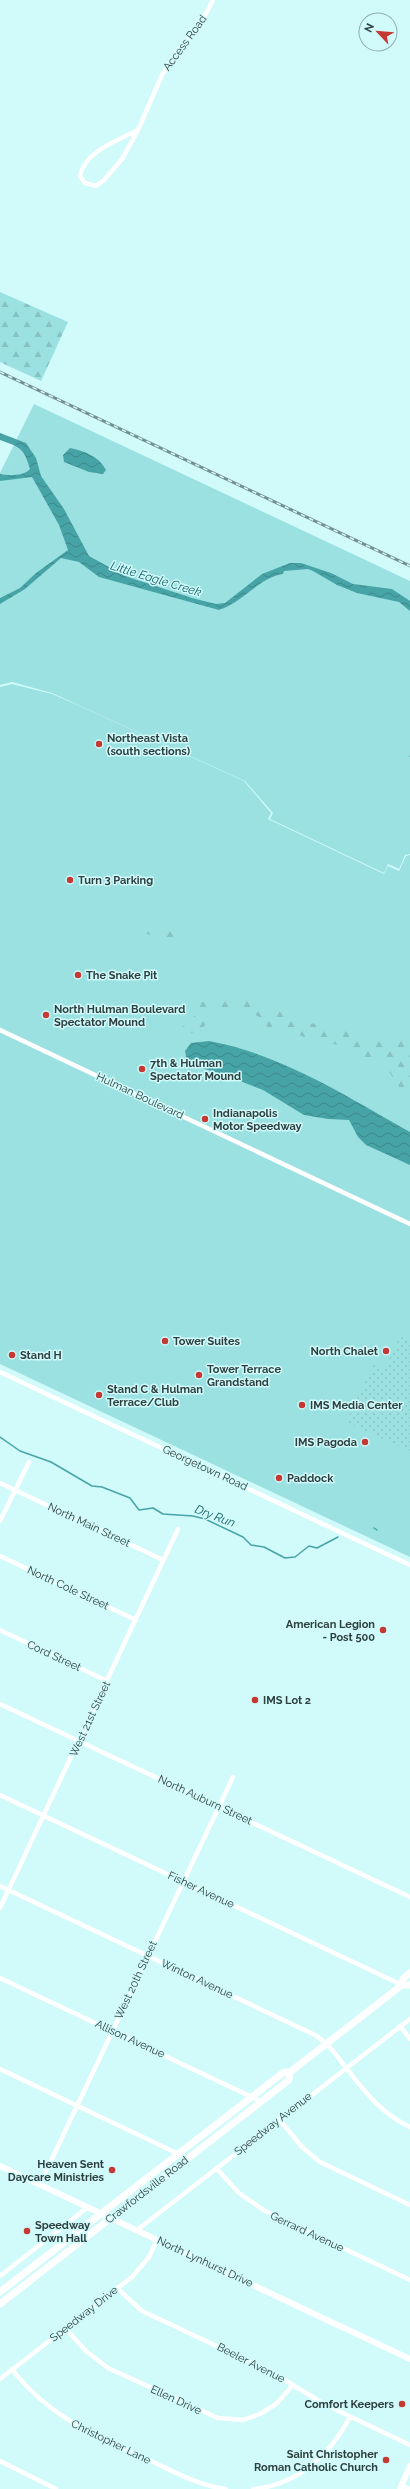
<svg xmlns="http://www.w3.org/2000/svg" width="410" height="2489" font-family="Raleway,sans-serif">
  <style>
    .grass { fill: #9ce1e2 }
    .forest { fill: url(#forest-firs) }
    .park { fill: url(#park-dots) }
    .water { fill: url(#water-waves) }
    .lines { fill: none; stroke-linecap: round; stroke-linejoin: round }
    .stream { stroke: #47a4a6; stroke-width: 1.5 }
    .street { stroke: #fff; stroke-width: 4.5 }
    .secondary { stroke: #fff; stroke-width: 6 }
    .primary { stroke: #fff; stroke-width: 7 }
    .rail-casing { stroke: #738f8f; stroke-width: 3 }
    .rail { stroke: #d1fafb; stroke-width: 1.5; stroke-dasharray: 4.5; stroke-linecap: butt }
    .poi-dot { fill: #c63832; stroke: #d1fafb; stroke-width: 1.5 }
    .labels { text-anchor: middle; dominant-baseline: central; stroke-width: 3; stroke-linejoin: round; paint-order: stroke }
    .street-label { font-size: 11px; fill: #2e3f3f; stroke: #d1fafb }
    .poi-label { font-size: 11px; font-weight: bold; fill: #2e3f3f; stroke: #d1fafb; text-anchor: start }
    .water-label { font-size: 12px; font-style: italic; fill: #0d5d60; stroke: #d1fafb }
  </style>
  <defs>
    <pattern id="forest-firs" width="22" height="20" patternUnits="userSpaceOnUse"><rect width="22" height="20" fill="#9ce1e2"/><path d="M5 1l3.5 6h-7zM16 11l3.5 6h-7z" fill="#87c2c3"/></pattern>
    <pattern id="park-dots" width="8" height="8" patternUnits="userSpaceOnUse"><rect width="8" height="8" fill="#9ce1e2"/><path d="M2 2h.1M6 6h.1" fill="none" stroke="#87c2c3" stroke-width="1.8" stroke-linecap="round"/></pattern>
    <pattern id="water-waves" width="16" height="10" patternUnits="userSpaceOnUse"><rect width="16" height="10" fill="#47a4a6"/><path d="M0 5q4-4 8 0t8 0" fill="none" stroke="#3c8789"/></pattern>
  </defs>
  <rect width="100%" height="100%" fill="#d1fafb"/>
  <path class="grass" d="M34,404L410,581V854L405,855L399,869L388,864L384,873L270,819L273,813L245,781L52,693L12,682L0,685V473Z
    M12,684L52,694L82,707L244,781L271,813L268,819L384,874L388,866L399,871L406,856L410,855V1557L0,1364V687Z"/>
  <path class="forest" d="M0,292L68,322L41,381L0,362Z
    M404,715L410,718V734L404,731L405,725L402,722Z
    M410,743V761L400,760L408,744Z
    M166,925L175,926L176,935L174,939L169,937L161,940L143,932L146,926L159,929Z
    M247,1001L271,1009L274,1007C296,1029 336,1021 359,1036L358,1043L364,1044L369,1048L372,1038L384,1042L383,1046H397C402,1035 407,1038 405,1021L398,1015L404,1007C410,1027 410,1069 410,1092L400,1088L377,1054L378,1062L372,1065L342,1046L306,1038L277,1025L276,1032L271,1033L261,1018L247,1010L234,1008L225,1012L207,1008L210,1019L204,1026L203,1036L196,1032L186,1034L180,1029L201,1010L190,1008L191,1002Z"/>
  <path class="park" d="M400,1337L410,1340V1451L346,1422L373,1365L384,1370Z"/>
  <path class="water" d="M0,433L26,443L36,458L41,476L64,509L89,556L125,576L192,598L216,604L225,603L262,574L290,563H301L331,573L353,584L392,589L410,601V611L399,602L357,593L337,585L313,571L308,569L284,571L283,574C258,578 244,602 219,610L99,577L79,562L61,558L25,589L0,604V598L20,588L36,573L68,550L59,525L32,477L0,481V474C9,476 24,476 30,469C24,448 20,447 0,440Z
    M70,448C84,451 99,456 106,470L103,474L89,472L64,462L63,455Z
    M209,1041C281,1054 348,1097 410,1132V1165L366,1145L358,1137L349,1120L328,1119L304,1115L263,1090L225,1075L195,1066L187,1061L185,1051L191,1043Z"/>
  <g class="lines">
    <path class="stream" d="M0,1437L20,1451L51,1462L92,1486L102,1487L130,1498L139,1510L153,1508L163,1514L193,1516L205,1519L243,1537L251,1545L264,1547L285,1558L295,1557L309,1546L317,1548L338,1537
      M374,1528L377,1530"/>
    <path class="street" d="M138,130C117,141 85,151 80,176L85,183L96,186L104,180L122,159L138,130L162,75L177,51L198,29L213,0
      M0,1030L410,1224
      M0,1372L410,1565
      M0,1483L163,1560
      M0,1521L29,1462
      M0,1556L136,1620
      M0,1630L107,1681
      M0,1704L410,1897
      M0,1795L402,1985
      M0,1886L315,2035C329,2044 337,2056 347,2069C365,2092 382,2114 410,2127
      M0,1908L178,1529
      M0,1978L260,2101
      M400,2026L410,2039
      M0,2069L187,2158
      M279,2119L302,2147L320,2162L410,2205
      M216,2168L239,2193L265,2211L410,2280
      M40,2184L233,1777
      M137,2230L410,2019
      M0,2276L88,2207
      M117,2288L142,2311L272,2372L324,2404L410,2445
      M65,2328L86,2351L108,2368L218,2418L243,2420L260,2414L276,2404L293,2385
      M12,2369C48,2417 99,2437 151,2461C175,2472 199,2486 226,2489
      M0,2379L132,2277L149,2257L157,2240
      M0,2461L56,2489
      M401,2485L410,2489
      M253,2489C298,2485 330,2455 350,2417"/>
    <path class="secondary" d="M0,2166L410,2359
      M400,2489L410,2466"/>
    <path class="primary" d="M402,1985H410
      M0,2292L284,2072H290
      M0,2304L289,2080L290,2072L402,1985L403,1979L410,1973"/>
    <g class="rail-casing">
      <path id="rail" d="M0,372L410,566"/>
    </g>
    <use href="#rail" class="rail"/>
  </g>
  <g class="poi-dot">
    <circle cx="99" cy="744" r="4"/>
    <circle cx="70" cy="880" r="4"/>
    <circle cx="78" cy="975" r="4"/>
    <circle cx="46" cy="1015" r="4"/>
    <circle cx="142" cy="1069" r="4"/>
    <circle cx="205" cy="1119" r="4"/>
    <circle cx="165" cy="1341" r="4"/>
    <circle cx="386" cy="1351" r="4"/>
    <circle cx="12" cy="1355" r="4"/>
    <circle cx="199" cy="1375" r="4"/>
    <circle cx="99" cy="1395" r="4"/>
    <circle cx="302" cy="1405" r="4"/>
    <circle cx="365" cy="1442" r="4"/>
    <circle cx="279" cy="1478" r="4"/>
    <circle cx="383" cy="1630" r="4"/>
    <circle cx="255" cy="1700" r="4"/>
    <circle cx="112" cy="2170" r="4"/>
    <circle cx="27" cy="2231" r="4"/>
    <circle cx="402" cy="2404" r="4"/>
    <circle cx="386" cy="2460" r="4"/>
  </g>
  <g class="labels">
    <g class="street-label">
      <text transform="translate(185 43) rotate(-54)">Access Road</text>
      <text transform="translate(140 1096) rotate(25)">Hulman Boulevard</text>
      <text transform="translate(205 1468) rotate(25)">Georgetown Road</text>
      <text transform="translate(89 1525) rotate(25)">North Main Street</text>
      <text transform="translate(68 1588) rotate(25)">North Cole Street</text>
      <text transform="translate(54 1656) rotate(25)">Cord Street</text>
      <text transform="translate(90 1719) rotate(-65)">West 21st Street</text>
      <text transform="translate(205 1800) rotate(25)">North Auburn Street</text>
      <text transform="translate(201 1890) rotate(25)">Fisher Avenue</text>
      <text transform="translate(197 1979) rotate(25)">Winton Avenue</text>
      <text transform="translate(136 1980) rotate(-65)">West 20th Street</text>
      <text transform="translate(130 2039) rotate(25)">Allison Avenue</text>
      <text transform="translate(273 2124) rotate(-38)">Speedway Avenue</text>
      <text transform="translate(147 2190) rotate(-38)">Crawfordsville Road</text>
      <text transform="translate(307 2232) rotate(25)">Gerrard Avenue</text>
      <text transform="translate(205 2262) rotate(25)">North Lynhurst Drive</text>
      <text transform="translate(84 2314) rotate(-38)">Speedway Drive</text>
      <text transform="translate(251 2363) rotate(27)">Beeler Avenue</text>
      <text transform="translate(176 2400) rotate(25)">Ellen Drive</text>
      <text transform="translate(111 2442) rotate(26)">Christopher Lane</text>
    </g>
    <g class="poi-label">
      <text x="107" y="738">Northeast Vista<tspan x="107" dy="13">(south sections)</tspan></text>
      <text x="78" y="880">Turn 3 Parking</text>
      <text x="86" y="975">The Snake Pit</text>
      <text x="54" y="1009">North Hulman Boulevard<tspan x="54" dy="13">Spectator Mound</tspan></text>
      <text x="150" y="1063">7th &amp; Hulman<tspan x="150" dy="13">Spectator Mound</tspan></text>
      <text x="213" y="1113">Indianapolis<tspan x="213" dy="13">Motor Speedway</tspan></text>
      <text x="173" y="1341">Tower Suites</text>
      <text x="378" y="1351" text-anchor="end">North Chalet</text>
      <text x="20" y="1355">Stand H</text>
      <text x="207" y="1369">Tower Terrace<tspan x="207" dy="13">Grandstand</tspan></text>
      <text x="107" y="1389">Stand C &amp; Hulman<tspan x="107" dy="13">Terrace/Club</tspan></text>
      <text x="310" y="1405">IMS Media Center</text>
      <text x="357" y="1442" text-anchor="end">IMS Pagoda</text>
      <text x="287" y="1478">Paddock</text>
      <text x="375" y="1624" text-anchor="end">American Legion<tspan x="375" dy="13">- Post 500</tspan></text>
      <text x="263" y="1700">IMS Lot 2</text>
      <text x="104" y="2164" text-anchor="end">Heaven Sent<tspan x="104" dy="13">Daycare Ministries</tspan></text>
      <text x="35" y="2225">Speedway<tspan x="35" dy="13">Town Hall</tspan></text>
      <text x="394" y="2404" text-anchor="end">Comfort Keepers</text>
      <text x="378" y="2454" text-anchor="end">Saint Christopher<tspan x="378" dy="13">Roman Catholic Church</tspan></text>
    </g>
    <g class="water-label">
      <text transform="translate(156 579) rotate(17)">Little Eagle Creek</text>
      <text transform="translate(215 1516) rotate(21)">Dry Run</text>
    </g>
  </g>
  <g transform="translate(378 32) rotate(296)"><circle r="19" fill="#d1fafb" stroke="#90afb0"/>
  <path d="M0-3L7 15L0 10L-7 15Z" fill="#c63832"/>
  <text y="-6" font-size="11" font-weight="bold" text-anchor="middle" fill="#2e3f3f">N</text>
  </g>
</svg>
